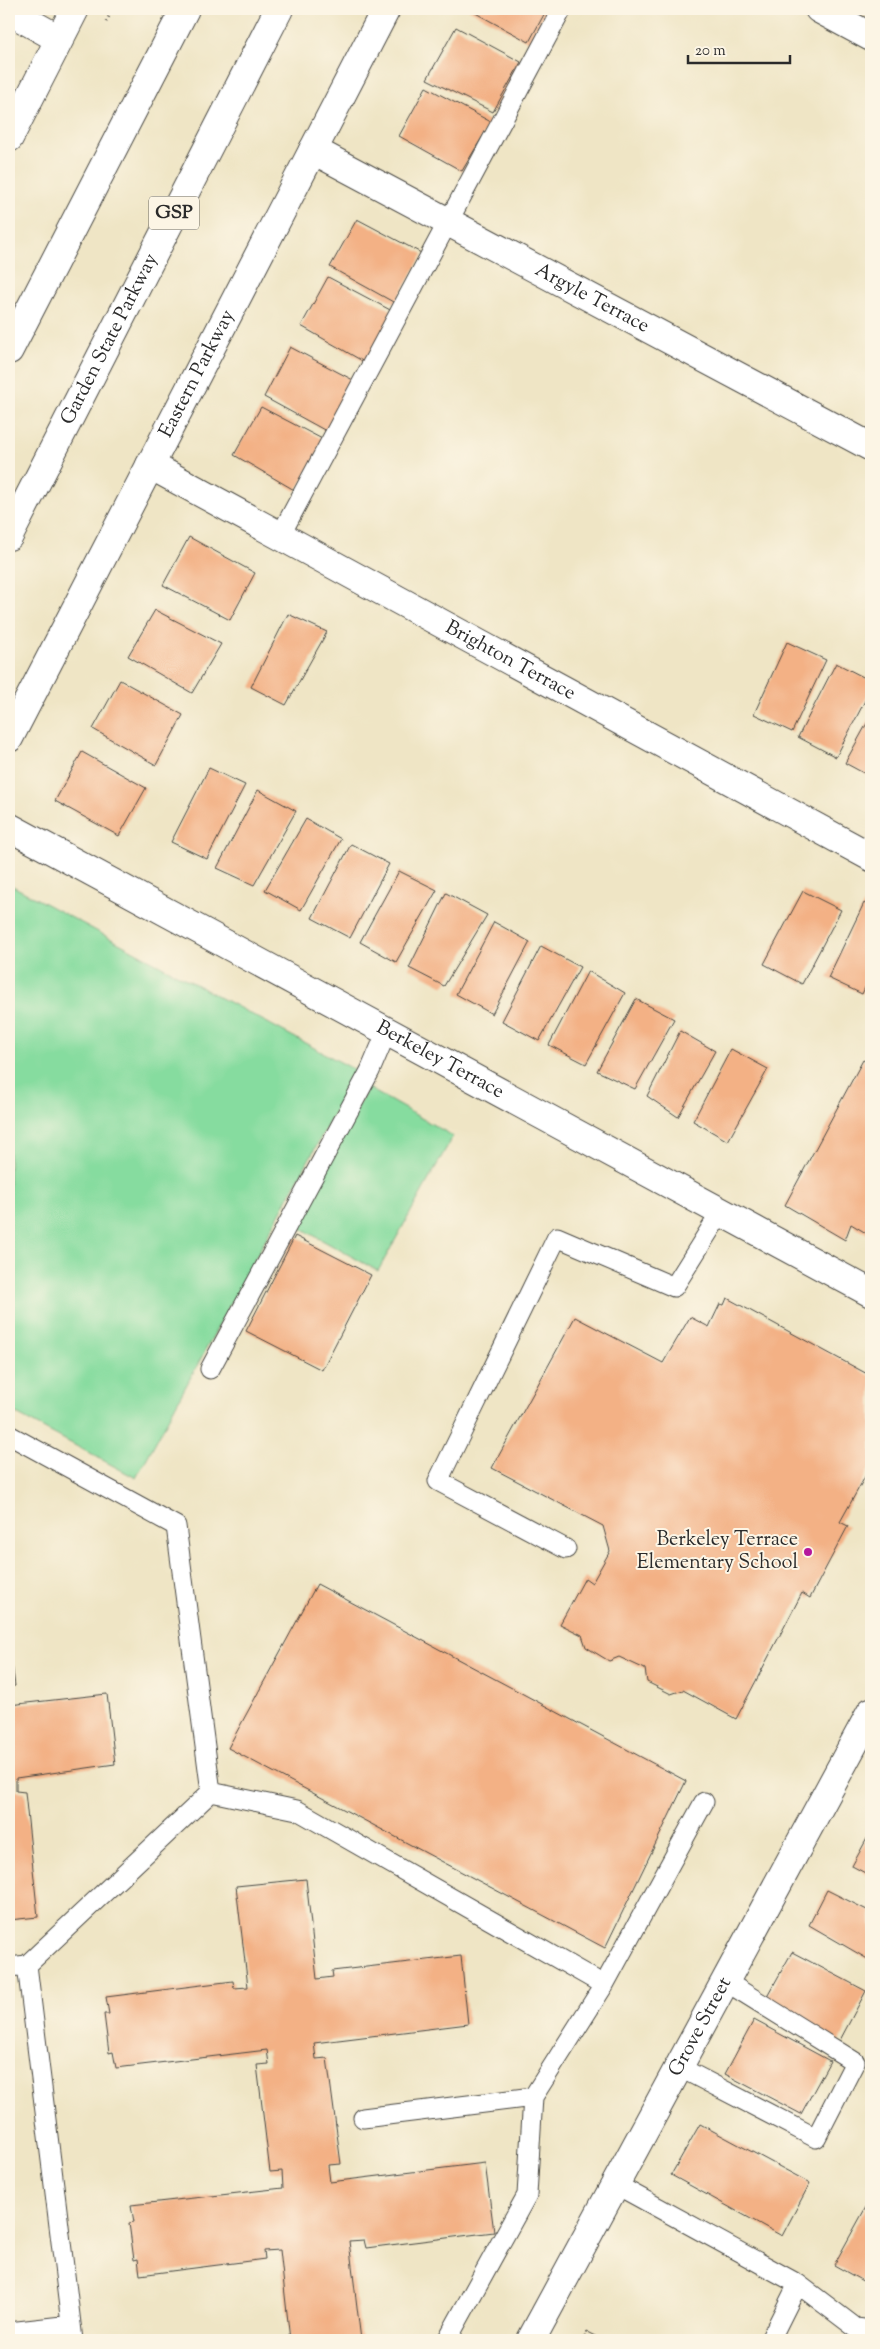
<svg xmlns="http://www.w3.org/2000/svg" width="880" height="2349" font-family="'Sorts Mill Goudy',serif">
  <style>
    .green { fill: #86dc9f; stroke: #588465 }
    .building { fill: #f3b185 }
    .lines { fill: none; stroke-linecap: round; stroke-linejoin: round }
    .service-casing { stroke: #484742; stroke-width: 21 }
    .minor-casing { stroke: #484742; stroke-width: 30 }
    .secondary-casing { stroke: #484742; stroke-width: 30 }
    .motorway-casing { stroke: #484742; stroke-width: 30 }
    .path { stroke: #484742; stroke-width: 3; stroke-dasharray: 1 4; stroke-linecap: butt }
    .service { stroke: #fff; stroke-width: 19 }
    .minor { stroke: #fff; stroke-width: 28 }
    .secondary { stroke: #fff; stroke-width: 28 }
    .motorway { stroke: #fff; stroke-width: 28 }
    .poi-dot { fill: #b5179e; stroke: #fcf5e5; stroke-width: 2 }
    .labels { text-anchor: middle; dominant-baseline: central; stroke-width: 4; stroke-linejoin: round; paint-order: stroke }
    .shield { fill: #fcf5e5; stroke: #6a6863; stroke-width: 1 }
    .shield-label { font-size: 19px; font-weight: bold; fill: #2b2b2b }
    .street-label { font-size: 20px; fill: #2b2b2b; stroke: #fcf5e5 }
    .poi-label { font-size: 20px; fill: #2b2b2b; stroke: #fcf5e5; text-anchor: end }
  </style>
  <rect width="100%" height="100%" fill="#fcf5e5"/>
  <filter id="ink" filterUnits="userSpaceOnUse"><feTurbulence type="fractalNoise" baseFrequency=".02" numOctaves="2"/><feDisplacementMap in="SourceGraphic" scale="10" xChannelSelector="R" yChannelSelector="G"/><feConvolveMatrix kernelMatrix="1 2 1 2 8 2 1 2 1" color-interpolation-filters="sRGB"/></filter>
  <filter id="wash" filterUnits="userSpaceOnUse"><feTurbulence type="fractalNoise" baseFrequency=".0096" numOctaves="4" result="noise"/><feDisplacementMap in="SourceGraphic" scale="20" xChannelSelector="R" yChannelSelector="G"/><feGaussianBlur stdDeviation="1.12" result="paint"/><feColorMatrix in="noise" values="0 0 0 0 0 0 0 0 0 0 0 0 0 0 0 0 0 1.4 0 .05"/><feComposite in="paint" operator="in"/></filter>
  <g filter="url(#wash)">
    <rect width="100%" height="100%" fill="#efe5c5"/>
    <path class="green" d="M9,884L357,1071L136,1478L9,1410Z
      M368,1088L453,1136L378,1271L293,1224Z"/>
    <g id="blocks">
      <path class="building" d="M468,9H547L529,42Z
        M456,27L521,62L493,112L427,79Z
        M426,87L491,122L462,171L399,136Z
        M357,219L423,254L395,303L330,267Z
        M328,277L394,312L366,363L301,326Z
        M290,347L355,381L328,432L264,397Z
        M261,407L326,441L296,491L234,455Z
        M189,537L255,573L230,620L163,585Z
        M155,610L221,644L192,693L128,656Z
        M288,614L327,632L286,705L251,687Z
        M787,642L826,660L792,732L754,714Z
        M836,663L871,681V689L836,757L798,737Z
        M120,680L183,715L156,765L93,729Z
        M871,716V777L845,763Z
        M82,752L146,788L119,836L55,801Z
        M209,768L245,785L207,859L171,842Z
        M258,790L296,811L254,885L217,868Z
        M306,819L341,839L301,910L265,890Z
        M351,844L389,864L350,938L312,918Z
        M399,871L437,890L396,962L360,942Z
        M803,891L841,910L802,984L764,964Z
        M446,893L487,915L444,986L409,968Z
        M864,903L871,907V975L862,994L828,978Z
        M494,922L530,942L492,1014L456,994Z
        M541,946L580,967L539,1041L502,1021Z
        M588,971L625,993L586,1064L549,1045Z
        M636,999L674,1019L635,1089L597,1071Z
        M680,1031L715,1051L678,1117L647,1096Z
        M731,1049L768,1069L728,1141L693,1121Z
        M863,1060L871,1064V1236L851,1224L845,1240L785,1205Z
        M295,1236L371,1275L322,1370L246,1331Z
        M727,1298L871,1376V1466L840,1522L848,1526L810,1598L802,1593L736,1719L683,1690L671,1694L647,1682L645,1669L619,1657L609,1661L586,1647L582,1635L560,1624L585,1578L592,1583L610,1551L603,1526L492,1468L575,1317L663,1363L690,1317L709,1327L720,1304L724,1305Z
        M317,1584L686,1781L605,1948L228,1748Z
        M10,1648L15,1686L9,1687V1649Z
        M107,1694L115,1764L16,1778V1791L25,1792L38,1917L9,1920V1705Z
        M870,1833L871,1834V1876L852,1866Z
        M306,1879L317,1979L333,1977L332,1971L461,1956L468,2024L314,2043L316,2059L327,2058L341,2164L328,2165L330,2182L485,2163L494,2232L366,2248L364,2240L349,2241L361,2340H290L280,2250L264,2251L265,2259L140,2275L138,2259L134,2260L129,2223L134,2222L131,2205L283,2188L282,2171L270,2172L257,2065L269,2064L267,2050L116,2068L113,2052L109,2053L104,2014H109L106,1997L233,1981L234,1988L248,1987L236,1886Z
        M827,1890L871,1912V1961L809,1925Z
        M792,1952L866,1991L838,2044L763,2004Z
        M754,2020L830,2061L801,2114L725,2074Z
        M700,2124L810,2183L782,2236L671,2175Z
        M871,2198V2279L868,2284L834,2265Z
        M587,2332L603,2340H582Z"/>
    </g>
  </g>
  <g filter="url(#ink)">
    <use href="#blocks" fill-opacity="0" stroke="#484742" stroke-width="1"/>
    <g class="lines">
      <g class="service-casing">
        <path id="service" d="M280,536L562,9
          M210,1369L370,1071L387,1031
          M9,1435L176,1526L211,1792
          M566,1549L438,1481L557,1237L674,1287L721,1212
          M27,1965L211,1792L297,1810L604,1985L704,1802
          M9,1967L27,1965L73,2340
          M679,2067L816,2138L855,2062L725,1981
          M363,2118L533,2097
          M615,2184L798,2284L856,2328L871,2330
          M9,2332L71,2325
          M447,2340L527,2195L533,2097L604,1985
          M770,2340L798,2284"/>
      </g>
      <g class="minor-casing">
        <g id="minor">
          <path d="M819,9L871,37"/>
          <path d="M9,11L59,39"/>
          <path id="s1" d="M313,150L871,447"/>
          <path id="s2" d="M150,465L871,857"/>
          <path id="s3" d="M9,827L871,1293"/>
        </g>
      </g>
      <g class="secondary-casing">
        <g id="secondary">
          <path d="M9,138L75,9"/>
          <path id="s4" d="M9,738L386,9"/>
          <path id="s5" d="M531,2340L871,1712"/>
        </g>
      </g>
      <g class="motorway-casing">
        <g id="motorway">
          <path d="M9,350L185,9"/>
          <path id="s6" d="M9,536L279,9"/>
        </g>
      </g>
      <path class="path" d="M106,22L113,9"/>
      <use href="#service" class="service"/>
      <use href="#minor" class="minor"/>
      <use href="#secondary" class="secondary"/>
      <use href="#motorway" class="motorway"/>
    </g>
  </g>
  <circle class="poi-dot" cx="808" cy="1552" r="5"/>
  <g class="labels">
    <rect class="shield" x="149" y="196.5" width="50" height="33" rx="4"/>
    <g class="shield-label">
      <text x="174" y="213">GSP</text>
    </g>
    <g class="street-label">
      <text stroke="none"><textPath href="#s1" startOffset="316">Argyle Terrace</textPath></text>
      <text stroke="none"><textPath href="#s6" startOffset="221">Garden State Parkway</textPath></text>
      <text stroke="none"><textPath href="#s4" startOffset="410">Eastern Parkway</textPath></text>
      <text stroke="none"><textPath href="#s2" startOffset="410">Brighton Terrace</textPath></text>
      <text stroke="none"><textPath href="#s3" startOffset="490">Berkeley Terrace</textPath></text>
      <text stroke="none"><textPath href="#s5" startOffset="356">Grove Street</textPath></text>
    </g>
    <g class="poi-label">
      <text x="798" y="1540">Berkeley Terrace<tspan x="798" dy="23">Elementary School</tspan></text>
    </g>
  </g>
  <rect width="880" height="2349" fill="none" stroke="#fcf5e5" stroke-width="30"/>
  <path d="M688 55v8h102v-8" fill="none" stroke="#2b2b2b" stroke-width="2.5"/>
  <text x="695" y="55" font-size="15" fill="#2b2b2b" stroke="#fcf5e5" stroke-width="4" paint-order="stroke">20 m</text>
</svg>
